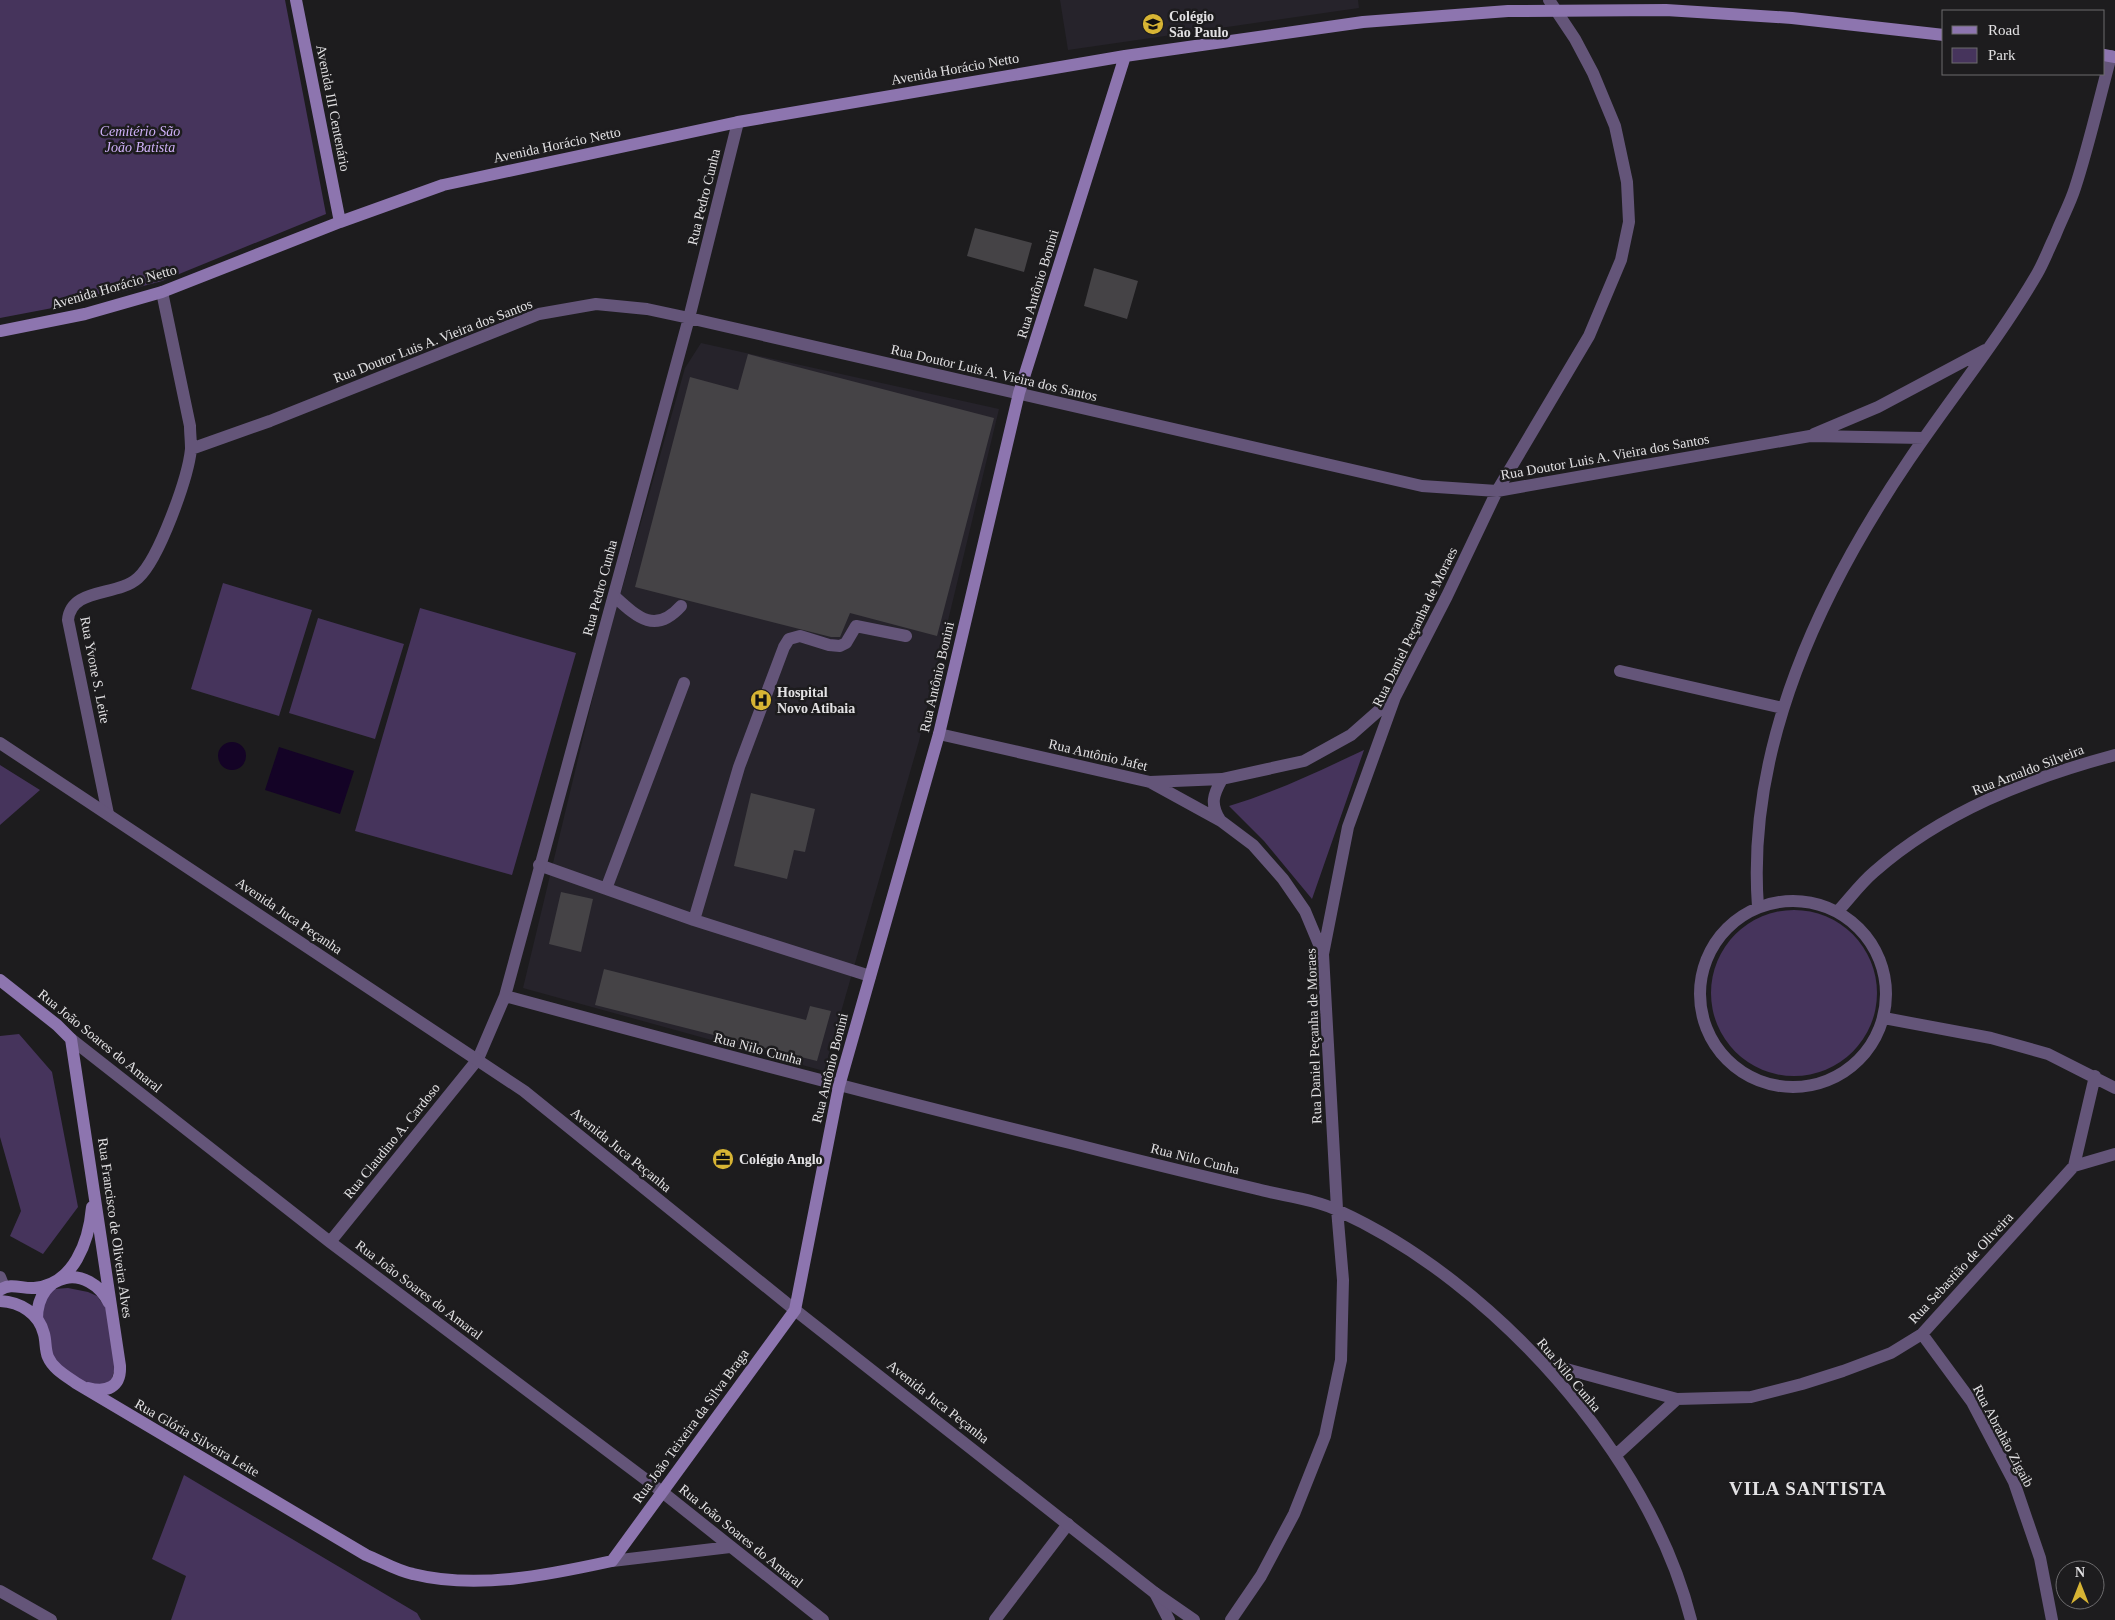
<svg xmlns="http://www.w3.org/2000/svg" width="2115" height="1620" font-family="Georgia,serif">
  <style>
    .built { fill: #26232b }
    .green { fill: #46345c }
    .water { fill: #140326 }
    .building { fill: #454346 }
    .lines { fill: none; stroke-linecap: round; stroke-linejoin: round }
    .service { stroke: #645579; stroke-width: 12 }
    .minor { stroke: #645579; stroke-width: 12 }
    .tertiary { stroke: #645579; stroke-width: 12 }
    .secondary { stroke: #8d75af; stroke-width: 12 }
    .labels { text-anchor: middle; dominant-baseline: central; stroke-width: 5; stroke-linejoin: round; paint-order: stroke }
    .poi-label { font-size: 14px; font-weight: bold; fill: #e2e1e3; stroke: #1d1c1e; text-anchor: start }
    .street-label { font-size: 14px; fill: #e2e1e3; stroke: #1d1c1e }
    .park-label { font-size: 14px; font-style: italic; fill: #cfb1f8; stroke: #1d1c1e }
    .district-label { font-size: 19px; font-weight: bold; letter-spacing: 1px; fill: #e2e1e3; stroke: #1d1c1e }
  </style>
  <rect width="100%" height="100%" fill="#1d1c1e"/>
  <path class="built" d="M1060,0H1358L1359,8L1068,50Z
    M701,343L999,409L919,741L824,1071L523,988L602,659L685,368Z"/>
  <path class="green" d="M0,0H285L326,214L162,281L84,302L0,318Z
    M223,583L312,610L279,716L191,689Z
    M420,608L576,653L512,875L355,831Z
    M318,618L404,644L375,739L289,713Z
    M1364,750L1312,899L1264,841L1229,806C1276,792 1319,771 1364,750Z
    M0,765L40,790L0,825Z
    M1711 993a83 83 0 1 1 166 0a83 83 0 1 1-166 0Z
    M19,1034L52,1072L78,1207L43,1254L10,1236L21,1211L0,1137V1036Z
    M68,1288L88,1292L97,1296L107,1310L116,1365L110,1384L95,1388L56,1366L40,1319L44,1294L54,1289Z
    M184,1475L417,1613L421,1620H171L186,1576L152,1559Z"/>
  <path class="water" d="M218 756a14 14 0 1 1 28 0a14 14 0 1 1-28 0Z
    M279,747L354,771L340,814L265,790Z"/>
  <path class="building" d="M975,228L1032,243L1024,272L967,256Z
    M1094,268L1138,281L1127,319L1084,306Z
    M748,354L994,418L937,636L850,613L840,637H831L635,587L690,377L738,390Z
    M751,793L815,809L805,852L794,850L787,879L734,866Z
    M561,892L593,899L581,952L549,944Z
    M604,969L806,1020L810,1006L831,1011L817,1061L595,1005Z"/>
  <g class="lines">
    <path class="service" d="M614,596C637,617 655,635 681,606
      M539,865L694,920L870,976
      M606,889L684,683
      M694,920L739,767L784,647L789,639L800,636L829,645L840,646L846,643L856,626L906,636"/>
    <path class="minor" d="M1814,434L1878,407L1985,350
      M191,449L270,421L539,314L596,304L647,309L689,318L1422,486L1497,491L1810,436L1924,438
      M1620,671L1783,708
      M939,734L1150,782L1221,821L1253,845L1283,879L1305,911L1323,954
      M1150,782L1222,779L1304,761L1351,735L1393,698
      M108,814L68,620C71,587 117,597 138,578C159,559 188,478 191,449C191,441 190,433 190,426L162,292
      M1220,820C1210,804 1213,795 1222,779
      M1700 994a93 93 0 1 1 186 0a93 93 0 1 1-186 0Z
      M1758,907C1746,746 1821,590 1909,460C1951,398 1999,339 2037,274C2044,262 2049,248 2055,236C2061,220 2070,204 2075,188C2089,145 2099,100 2111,56
      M1838,911C1850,898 1861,883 1874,872C1942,812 2029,778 2115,755
      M505,996C693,1047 881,1097 1070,1143C1132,1159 1194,1174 1257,1189C1283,1196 1315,1199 1339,1211C1493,1281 1650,1455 1691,1620
      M1884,1018L1991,1038L2048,1054L2115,1088
      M71,1039L330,1242L661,1491L823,1620
      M2074,1166L2115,1154
      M330,1242L478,1059L505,996L689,318L738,122
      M0,1277L4,1287
      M1922,1334L1972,1402L2014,1482L2040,1558L2052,1620
      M1544,1363L1677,1399L1751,1397L1802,1384L1843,1371L1891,1353L1922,1334L2074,1166L2095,1076
      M1616,1455L1677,1399
      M612,1561L730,1547
      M0,1591L51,1620
      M1155,1593L1169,1620
      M995,1620L1068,1524
      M1231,1620L1261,1576L1294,1514L1325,1436L1341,1360L1343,1280L1337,1209L1323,954L1348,827L1395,697L1447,596L1497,491L1589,336L1621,260L1629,222L1627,182L1615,126L1593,73L1575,39L1549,0"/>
    <path class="tertiary" d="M0,743L524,1091L795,1310L1155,1593L1194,1620"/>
    <path class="secondary" d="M296,0L340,222
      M2104,55L2115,57
      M0,331L85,314L162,292L340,222L443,185L738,122L1125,56L1363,22L1508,11L1666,10L1792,18L1944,35
      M0,980L57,1025L71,1039L120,1366C121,1387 107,1393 88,1388
      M0,1290C11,1282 22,1289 34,1288C74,1285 89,1241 92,1207
      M0,1301C20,1302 39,1313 44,1334C46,1341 45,1350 48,1357C53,1369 66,1376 76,1383L366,1555C381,1561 397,1571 413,1574C477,1590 548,1575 612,1561L795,1310L839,1086L939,734L1019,393L1125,56
      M37,1319C37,1271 89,1263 109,1303"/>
  </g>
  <defs>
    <g id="school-disc" transform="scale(1.125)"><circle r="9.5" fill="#d7b434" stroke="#1d1c1e"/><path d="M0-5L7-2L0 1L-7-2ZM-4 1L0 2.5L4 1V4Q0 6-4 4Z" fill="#111"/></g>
    <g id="hospital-disc" transform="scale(1.125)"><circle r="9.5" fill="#d7b434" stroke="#1d1c1e"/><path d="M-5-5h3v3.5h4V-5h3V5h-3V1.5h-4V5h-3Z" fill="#111"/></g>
    <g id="office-disc" transform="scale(1.125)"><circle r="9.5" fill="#d7b434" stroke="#1d1c1e"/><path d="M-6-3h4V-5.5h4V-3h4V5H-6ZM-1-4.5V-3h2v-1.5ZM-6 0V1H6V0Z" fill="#111"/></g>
  </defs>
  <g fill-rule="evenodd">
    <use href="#school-disc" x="1153" y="24"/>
    <use href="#hospital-disc" x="761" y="700"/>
    <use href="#office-disc" x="723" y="1159"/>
  </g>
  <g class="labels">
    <g class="poi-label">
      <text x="1169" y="16">Colégio<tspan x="1169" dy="16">São Paulo</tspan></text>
      <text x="777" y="692">Hospital<tspan x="777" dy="16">Novo Atibaia</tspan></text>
      <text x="739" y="1159">Colégio Anglo</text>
    </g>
    <g class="street-label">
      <text transform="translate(955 69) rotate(-10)">Avenida Horácio Netto</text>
      <text transform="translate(333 108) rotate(79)">Avenida III Centenário</text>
      <text transform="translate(557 145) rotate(-12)">Avenida Horácio Netto</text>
      <text transform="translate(704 197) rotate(-76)">Rua Pedro Cunha</text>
      <text transform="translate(1038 284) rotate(-73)">Rua Antônio Bonini</text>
      <text transform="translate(114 287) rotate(-16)">Avenida Horácio Netto</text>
      <text transform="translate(433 341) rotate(-21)">Rua Doutor Luis A. Vieira dos Santos</text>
      <text transform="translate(994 373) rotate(13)">Rua Doutor Luis A. Vieira dos Santos</text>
      <text transform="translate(1605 457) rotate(-10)">Rua Doutor Luis A. Vieira dos Santos</text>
      <text transform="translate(600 588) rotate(-75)">Rua Pedro Cunha</text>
      <text transform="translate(1415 627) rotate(-64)">Rua Daniel Peçanha de Moraes</text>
      <text transform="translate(95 670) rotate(79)">Rua Yvone S. Leite</text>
      <text transform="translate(937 677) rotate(-77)">Rua Antônio Bonini</text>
      <text transform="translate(1098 755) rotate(13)">Rua Antônio Jafet</text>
      <text transform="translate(2028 770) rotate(-21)">Rua Arnaldo Silveira</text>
      <text transform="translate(289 916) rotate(34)">Avenida Juca Peçanha</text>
      <text transform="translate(1314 1036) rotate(-92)">Rua Daniel Peçanha de Moraes</text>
      <text transform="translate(100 1041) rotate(39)">Rua João Soares do Amaral</text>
      <text transform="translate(758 1049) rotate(15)">Rua Nilo Cunha</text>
      <text transform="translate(830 1068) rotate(-76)">Rua Antônio Bonini</text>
      <text transform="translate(392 1141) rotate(-51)">Rua Claudino A. Cardoso</text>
      <text transform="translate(621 1150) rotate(39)">Avenida Juca Peçanha</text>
      <text transform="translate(1195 1159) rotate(14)">Rua Nilo Cunha</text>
      <text transform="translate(115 1228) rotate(82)">Rua Francisco de Oliveira Alves</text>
      <text transform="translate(1961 1268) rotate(-47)">Rua Sebastião de Oliveira</text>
      <text transform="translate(419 1290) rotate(37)">Rua João Soares do Amaral</text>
      <text transform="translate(1569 1375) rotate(50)">Rua Nilo Cunha</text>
      <text transform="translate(938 1402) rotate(38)">Avenida Juca Peçanha</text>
      <text transform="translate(691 1426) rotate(-54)">Rua João Teixeira da Silva Braga</text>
      <text transform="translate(2003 1436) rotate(62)">Rua Abrahão Zigaib</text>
      <text transform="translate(197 1438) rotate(30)">Rua Glória Silveira Leite</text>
      <text transform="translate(741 1536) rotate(39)">Rua João Soares do Amaral</text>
    </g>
    <g class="park-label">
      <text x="140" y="131">Cemitério São<tspan x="140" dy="16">João Batista</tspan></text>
    </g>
    <g class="district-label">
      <text x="1808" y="1488">VILA SANTISTA</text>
    </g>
  </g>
  <rect x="1942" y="10" width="162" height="65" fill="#1d1c1e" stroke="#6c6b6d"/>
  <rect x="1952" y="26" width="25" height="8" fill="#8d75af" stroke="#6c6b6d"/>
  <text x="1988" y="35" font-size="15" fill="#e2e1e3">Road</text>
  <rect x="1952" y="48" width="25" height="15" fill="#46345c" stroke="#6c6b6d"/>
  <text x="1988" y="60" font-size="15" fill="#e2e1e3">Park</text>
  <g transform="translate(2080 1585)"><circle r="24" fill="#1d1c1e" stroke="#6c6b6d"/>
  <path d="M0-4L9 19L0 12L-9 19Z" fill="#d7b434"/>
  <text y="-8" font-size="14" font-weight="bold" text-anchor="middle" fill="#e2e1e3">N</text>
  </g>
</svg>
